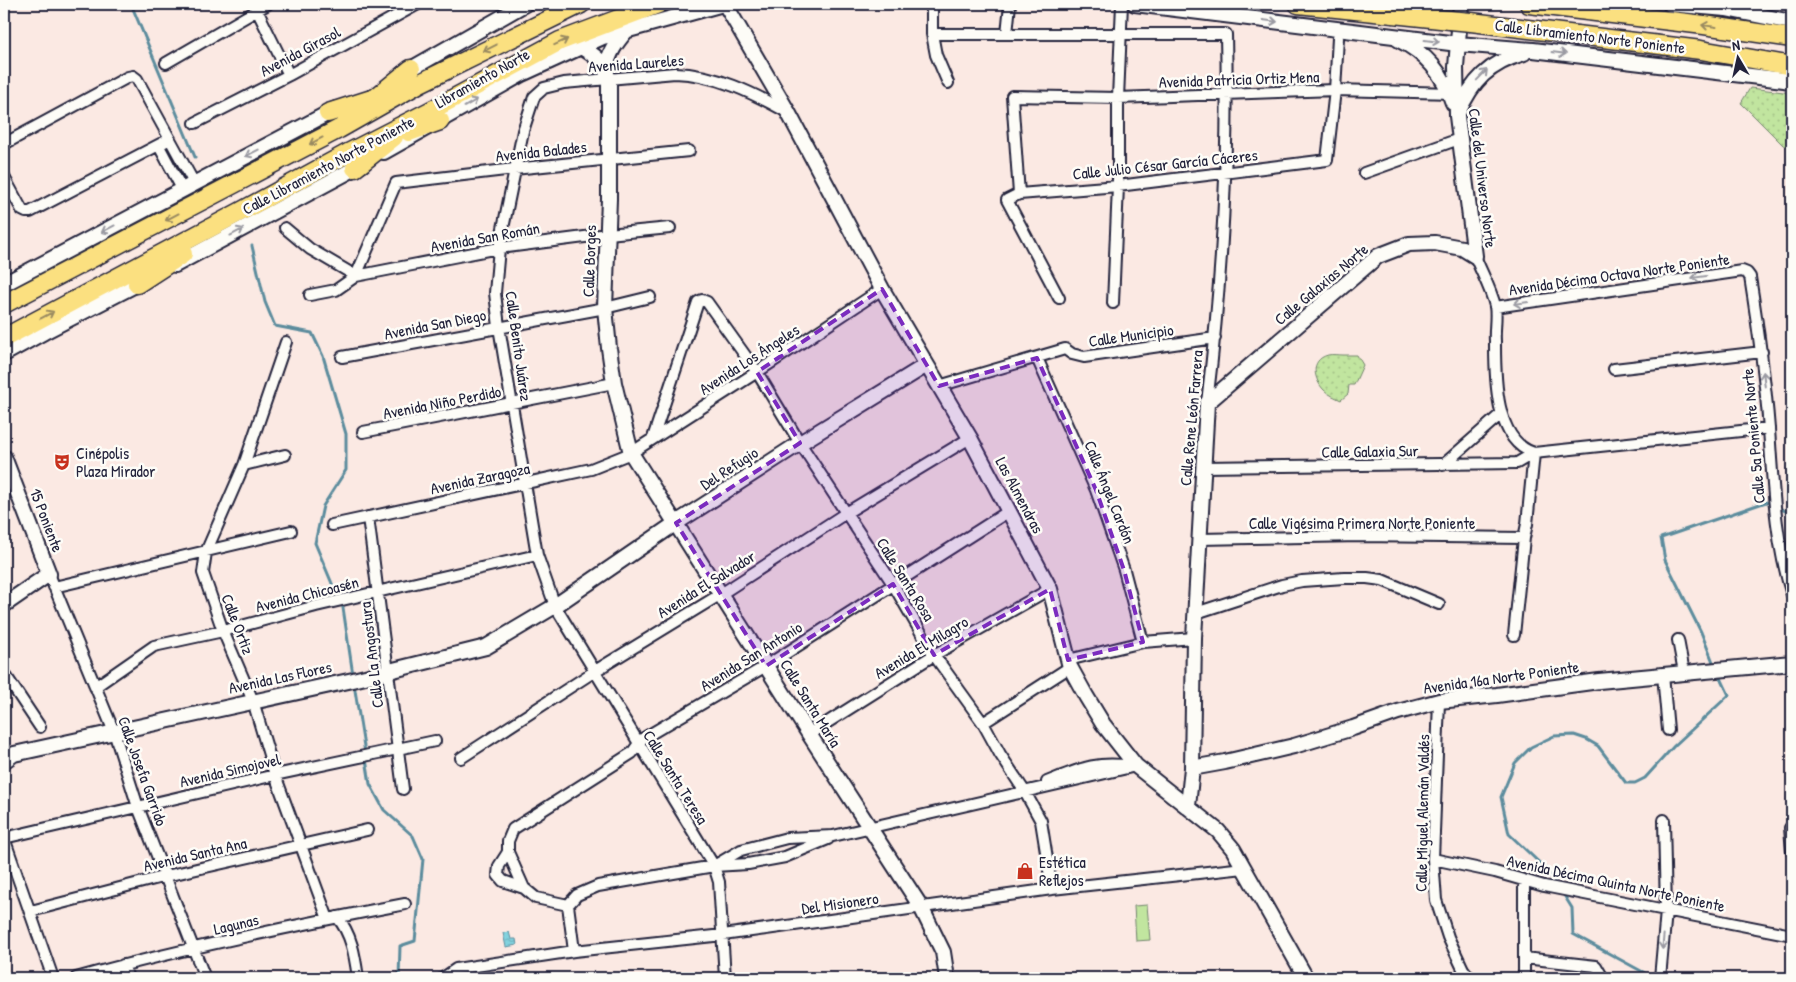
<svg xmlns="http://www.w3.org/2000/svg" width="1796" height="982" font-family="'Patrick Hand',sans-serif">
  <style>
    .green { fill: #c1e59f; stroke: #72846d }
    .park { fill: url(#park-dots); stroke: #72846d }
    .water { fill: url(#water-ripples); stroke: #5c8c9d }
    .lines { fill: none; stroke-linecap: round; stroke-linejoin: round }
    .stream { stroke: #5c8c9d; stroke-width: 3 }
    .street-casing { stroke: #22223b; stroke-width: 14 }
    .secondary-casing { stroke: #22223b; stroke-width: 18 }
    .highway-casing { stroke: #22223b; stroke-width: 21 }
    .street { stroke: #fdfcf7; stroke-width: 10 }
    .secondary { stroke: #fdfcf7; stroke-width: 14 }
    .highway { stroke: #fbe080; stroke-width: 18 }
    .highway-bridge-casing { stroke: #22223b; stroke-width: 21; stroke-linecap: butt }
    .highway-bridge { stroke: #fbe080; stroke-width: 18 }
    .oneway { stroke: #9a9aa2 }
    .oneway2 { stroke: #998a61 }
    .marked { fill: #7b2cbf; fill-opacity: 0.2; stroke: #7b2cbf; stroke-width: 4; stroke-dasharray: 10 6; stroke-linejoin: round }
    .labels { text-anchor: middle; dominant-baseline: central; stroke-width: 5; stroke-linejoin: round; paint-order: stroke }
    .street-label { font-size: 16px; fill: #22223b; stroke: #fdfcf7 }
    .poi-label { font-size: 16px; fill: #22223b; stroke: #fdfcf7; text-anchor: start }
  </style>
  <defs>
    <pattern id="park-dots" width="8" height="8" patternUnits="userSpaceOnUse" patternTransform="scale(1.25)"><rect width="8" height="8" fill="#c1e59f"/><path d="M2 2h.1M6 6h.1" fill="none" stroke="#a6c48a" stroke-width="1.8" stroke-linecap="round"/></pattern>
    <pattern id="water-ripples" width="26" height="14" patternUnits="userSpaceOnUse" patternTransform="scale(1.25)"><rect width="26" height="14" fill="#82d2de"/><path d="M2 4q2-2 4 0t4 0M15 11q2-2 4 0t4 0" fill="none" stroke="#70b4bf"/></pattern>
  </defs>
  <rect width="100%" height="100%" fill="#fbe9e3"/>
  <filter id="ink" filterUnits="userSpaceOnUse"><feTurbulence type="fractalNoise" baseFrequency=".02" numOctaves="2"/><feDisplacementMap in="SourceGraphic" scale="10" xChannelSelector="R" yChannelSelector="G"/><feConvolveMatrix kernelMatrix="1 2 1 2 8 2 1 2 1" color-interpolation-filters="sRGB"/></filter>
  <g filter="url(#ink)">
    <path class="green" d="M1147,905L1150,940L1136,941L1134,906Z"/>
    <path class="park" d="M1750,88L1792,93V148L1783,145L1741,103Z
      M1343,355H1357L1363,365L1354,385H1349L1348,394L1341,400C1335,397 1329,395 1324,390C1314,380 1309,360 1328,355C1332,354 1338,355 1343,355Z"/>
    <path class="water" d="M509,932L511,939H516L517,945L506,947L503,933Z"/>
    <g class="lines">
      <path class="stream" d="M131,4L195,157
        M252,246L265,302L275,326L312,333L323,356L346,434V470L323,506L315,543L336,593L342,601L353,675
        M1715,667L1701,632L1665,560L1661,538L1766,502L1792,514
        M354,684L370,784L384,810L413,836L423,859L415,941L400,946L399,978
        M1558,887L1546,869L1509,834L1501,797L1515,763L1531,747L1554,736L1574,735L1586,739L1598,746L1626,783H1635L1645,778L1674,746L1729,695L1719,674
        M1562,892L1572,908L1573,934L1643,972L1651,978"/>
      <g class="street-casing">
        <path id="street" d="M254,4L289,75
          M932,4V34L936,55L948,83
          M932,34H1226C1229,157 1222,280 1207,403
          M1007,34L1010,4
          M166,63L268,4
          M195,123L289,75L418,4
          M4,144L128,77L133,76L137,79L194,183
          M159,146L182,189
          M1364,173L1459,139
          M4,177L22,210L26,212H30L170,139
          M1019,194L1012,96L1118,98L1335,90L1453,93
          M285,228L310,249L356,276L396,183L514,169L689,151
          M1475,256C1481,272 1491,289 1495,306C1497,317 1494,330 1495,341C1495,374 1494,441 1534,453
          M310,295L336,290L356,276L499,248L608,234L670,228
          M1059,298L1007,200L1019,194L1118,186L1327,160L1335,90L1338,38
          M1113,303L1118,186V98L1122,4
          M1495,307L1742,271L1747,273L1750,277C1758,327 1765,378 1769,429C1773,485 1775,541 1792,595
          M286,342L244,465L206,552L203,573L223,631L253,701L275,775L328,919
          M342,357L605,308L650,297
          M1037,358L1096,490L1124,570L1143,642
          M1614,369L1762,352
          M939,386L1065,349L1072,354L1084,357L1215,338
          M363,432L614,383
          M653,438L698,302L702,300L707,302L757,372L800,443L893,584L934,655L983,723L1000,754L1025,792L1041,821L1052,889
          M244,465L285,455
          M1443,465L1501,414
          M1203,467L1517,463L1534,453L1769,428
          M368,517L403,789
          M332,525L591,469L631,453L757,372L882,289
          M1199,539L1361,536L1524,538
          M49,574L114,732L138,807L205,978
          M54,587L291,531
          M1196,613L1282,585L1302,581L1344,578H1367L1382,580L1439,604
          M1514,635L1524,538L1527,524L1534,453
          M1678,640L1684,672
          M1068,660L1143,642L1194,638
          M4,673L40,727
          M1663,675L1668,730
          M95,687L154,646L223,631L316,606L537,555
          M1439,701L1433,859L1436,900L1448,937L1463,969L1470,978
          M983,723L1070,667
          M809,734L934,655L1050,589
          M461,758L595,671L721,594L846,513L970,438
          M1047,782C1080,769 1095,761 1131,766
          M1790,828L1792,852
          M4,838L275,775L435,741
          M4,838L53,978
          M508,852L499,866L498,875L503,881L524,888
          M1433,859L1495,872L1544,886L1792,935
          M714,866L741,850L787,838L833,836L1136,766
          M1524,882V978
          M568,905L536,898L524,888L508,852V841L513,829L632,753L642,739L766,666L1009,511
          M568,905L577,895L598,886L714,866L748,864L785,857L828,839
          M568,905L574,951
          M31,911L166,876L367,830
          M337,917C352,934 355,957 358,978
          M1524,958L1596,966L1603,978
          M123,965L128,978
          M76,978C184,948 295,925 405,904
          M443,978L456,969L574,951L723,935L1052,889L1244,868
          M725,978L719,882L714,866L555,606L537,555L499,327L495,293L499,248L523,131L534,97L544,88L564,83L675,73C715,74 753,93 787,112
          M1660,978L1666,911L1664,820"/>
      </g>
      <g class="secondary-casing">
        <path id="secondary" d="M725,4L788,112L882,289L970,438L1050,589L1070,667L1086,696L1103,724L1136,766L1218,831L1233,849L1306,978
          M1135,4L1458,44L1533,50L1784,80L1792,82
          M1461,4L1456,67L1457,116L1475,256
          M1670,4L1726,9L1792,22
          M1399,40C1426,53 1444,75 1453,103
          M581,47C597,57 604,61 609,80V199L605,308L609,348L614,383L631,453L809,734L921,907L943,952L947,978
          M606,68C609,52 616,43 627,30
          M402,74L525,4
          M1458,113C1472,81 1489,63 1524,53
          M384,152L522,74L603,37L723,4
          M175,265L363,164
          M4,284L336,109
          M4,354L44,332L145,280
          M4,457L49,574L4,605
          M4,761L14,754L353,680L486,647L555,606L676,523L800,443L925,366
          M1192,768L1225,762L1294,746L1353,728L1398,712L1439,701L1497,695L1599,681L1792,663
          M1188,806L1192,768L1194,638L1207,403L1378,256L1409,244L1435,243L1462,248L1475,256"/>
      </g>
      <g class="highway-casing">
        <path id="highway" d="M1298,4L1450,20
          M1529,4L1704,25L1792,38
          M1471,22L1701,50L1792,66
          M373,100L411,69
          M328,113L381,96
          M409,132L440,121
          M355,168L394,137
          M137,284L183,254
          M4,304L339,129L420,83L581,4
          M4,338L240,212L350,152L428,112L560,41L658,4"/>
      </g>
      <use href="#street" class="street"/>
      <use href="#secondary" class="secondary"/>
      <use href="#highway" class="highway"/>
      <g class="highway-bridge-casing">
        <path id="highway-bridge" d="M1450,20L1471,22"/>
      </g>
      <use href="#highway-bridge" class="highway-bridge"/>
    </g>
    <defs><path id="oneway-shaft" d="M-6 0H5M1.5-3L5.5 0L1.5 3" fill="none" stroke-width="1.6" stroke-linecap="round" stroke-linejoin="round" transform="scale(1.25)"/></defs>
    <g class="oneway">
      <use href="#oneway-shaft" transform="translate(1270 21) rotate(7)"/>
      <use href="#oneway-shaft" transform="translate(1432 41) rotate(7)"/>
      <use href="#oneway-shaft" transform="translate(1559 53) rotate(7)"/>
      <use href="#oneway-shaft" transform="translate(1482 75) rotate(-46)"/>
      <use href="#oneway-shaft" transform="translate(471 103) rotate(-30)"/>
      <use href="#oneway-shaft" transform="translate(252 153) rotate(153)"/>
      <use href="#oneway-shaft" transform="translate(108 229) rotate(152)"/>
      <use href="#oneway-shaft" transform="translate(237 232) rotate(-28)"/>
      <use href="#oneway-shaft" transform="translate(1699 277) rotate(172)"/>
      <use href="#oneway-shaft" transform="translate(1521 303) rotate(172)"/>
      <use href="#oneway-shaft" transform="translate(1764 379) rotate(-96)"/>
      <use href="#oneway-shaft" transform="translate(1663 942) rotate(95)"/>
    </g>
    <g class="oneway2">
      <use href="#oneway-shaft" transform="translate(1709 26) rotate(-172)"/>
      <use href="#oneway-shaft" transform="translate(561 42) rotate(-25)"/>
      <use href="#oneway-shaft" transform="translate(490 48) rotate(153)"/>
      <use href="#oneway-shaft" transform="translate(316 141) rotate(152)"/>
      <use href="#oneway-shaft" transform="translate(172 217) rotate(152)"/>
      <use href="#oneway-shaft" transform="translate(47 315) rotate(-28)"/>
    </g>
  </g>
  <path class="marked" d="M882,289L939,386L1037,358L1096,490L1124,570L1143,642L1068,660L1050,589L934,655L893,584L766,666L676,523L800,443L757,372Z"/>
  <defs>
    <g id="theatre-bare" transform="scale(1.35)"><path d="M-5-5.5Q0-4 5-5.5V0Q5 5 0 6Q-5 5-5 0ZM-3.3-2.5H-1v1.5H-3.3ZM1-2.5H3.3v1.5H1ZM-2.8 1Q0 5.5 2.8 1Z" fill="#c8321e" stroke="#fdfcf7" stroke-width="2.5" paint-order="stroke"/></g>
    <g id="shop-bare" transform="scale(1.35)"><path d="M-5-2.5h2.3a2.7 3.5 0 0 1 5.4 0H5L5.5 6h-11ZM-1.5-2.5h3a1.5 2.3 0 0 0-3 0Z" fill="#c8321e" stroke="#fdfcf7" stroke-width="2.5" paint-order="stroke"/></g>
  </defs>
  <g fill-rule="evenodd">
    <use href="#theatre-bare" x="62" y="462"/>
    <use href="#shop-bare" x="1025" y="871"/>
  </g>
  <g class="labels">
    <g class="street-label">
      <text transform="translate(1590 36) rotate(7)">Calle Libramiento Norte Poniente</text>
      <text transform="translate(300 51) rotate(-28)">Avenida Girasol</text>
      <text transform="translate(636 63) rotate(-4)">Avenida Laureles</text>
      <text transform="translate(482 78) rotate(-29)">Libramiento Norte</text>
      <text transform="translate(1239 79) rotate(-2)">Avenida Patricia Ortiz Mena</text>
      <text transform="translate(541 151) rotate(-6)">Avenida Balades</text>
      <text transform="translate(1165 164) rotate(-6)">Calle Julio César García Cáceres</text>
      <text transform="translate(328 165) rotate(-28)">Calle Libramiento Norte Poniente</text>
      <text transform="translate(1483 178) rotate(83)">Calle del Universo Norte</text>
      <text transform="translate(485 237) rotate(-10)">Avenida San Román</text>
      <text transform="translate(589 261) rotate(-88)">Calle Borges</text>
      <text transform="translate(1619 274) rotate(-8)">Avenida Décima Octava Norte Poniente</text>
      <text transform="translate(1321 284) rotate(-40)">Calle Galaxias Norte</text>
      <text transform="translate(435 324) rotate(-11)">Avenida San Diego</text>
      <text transform="translate(1131 335) rotate(-8)">Calle Municipio</text>
      <text transform="translate(519 346) rotate(82)">Calle Benito Juárez</text>
      <text transform="translate(749 359) rotate(-33)">Avenida Los Ángeles</text>
      <text transform="translate(442 402) rotate(-11)">Avenida Niño Perdido</text>
      <text transform="translate(1191 418) rotate(-85)">Calle Rene León Farrera</text>
      <text transform="translate(1753 436) rotate(-95)">Calle 5a Poniente Norte</text>
      <text transform="translate(1370 451) rotate(-1)">Calle Galaxia Sur</text>
      <text transform="translate(729 468) rotate(-33)">Del Refugio</text>
      <text transform="translate(480 478) rotate(-12)">Avenida Zaragoza</text>
      <text transform="translate(1110 492) rotate(68)">Calle Ángel Cardón</text>
      <text transform="translate(1020 495) rotate(62)">Las Almendras</text>
      <text transform="translate(47 520) rotate(69)">15 Poniente</text>
      <text x="1362" y="523">Calle Vigésima Primera Norte Poniente</text>
      <text transform="translate(906 579) rotate(58)">Calle Santa Rosa</text>
      <text transform="translate(706 584) rotate(-32)">Avenida El Salvador</text>
      <text transform="translate(307 594) rotate(-14)">Avenida Chicoasén</text>
      <text transform="translate(238 624) rotate(69)">Calle Ortiz</text>
      <text transform="translate(921 647) rotate(-31)">Avenida El Milagro</text>
      <text transform="translate(371 655) rotate(-97)">Calle La Angostura</text>
      <text transform="translate(751 656) rotate(-32)">Avenida San Antonio</text>
      <text transform="translate(280 677) rotate(-12)">Avenida Las Flores</text>
      <text transform="translate(1501 677) rotate(-8)">Avenida 16a Norte Poniente</text>
      <text transform="translate(811 703) rotate(58)">Calle Santa María</text>
      <text transform="translate(230 770) rotate(-13)">Avenida Simojovel</text>
      <text transform="translate(143 771) rotate(70)">Calle Josefa Garrido</text>
      <text transform="translate(676 777) rotate(58)">Calle Santa Teresa</text>
      <text transform="translate(1422 813) rotate(-89)">Calle Miguel Alemán Valdés</text>
      <text transform="translate(195 854) rotate(-13)">Avenida Santa Ana</text>
      <text transform="translate(1616 883) rotate(12)">Avenida Décima Quinta Norte Poniente</text>
      <text transform="translate(840 903) rotate(-8)">Del Misionero</text>
      <text transform="translate(236 924) rotate(-13)">Lagunas</text>
    </g>
    <g class="poi-label">
      <text x="76" y="453">Cinépolis<tspan x="76" dy="18">Plaza Mirador</tspan></text>
      <text x="1039" y="862">Estética<tspan x="1039" dy="18">Reflejos</tspan></text>
    </g>
  </g>
  <rect width="1796" height="982" fill="none" stroke="#fdfcf7" stroke-width="20"/>
  <rect x="10" y="10" width="1776" height="962" fill="none" stroke="#22223b" stroke-width="2" filter="url(#ink)"/>
  <g transform="translate(1738 58) rotate(351)" stroke="#fdfcf7" stroke-width="4" paint-order="stroke">
  <path d="M0-4L9 19L0 12L-9 19Z" fill="#22223b"/>
  <text y="-8" font-size="14" font-weight="bold" text-anchor="middle" fill="#22223b">N</text>
  </g>
</svg>
